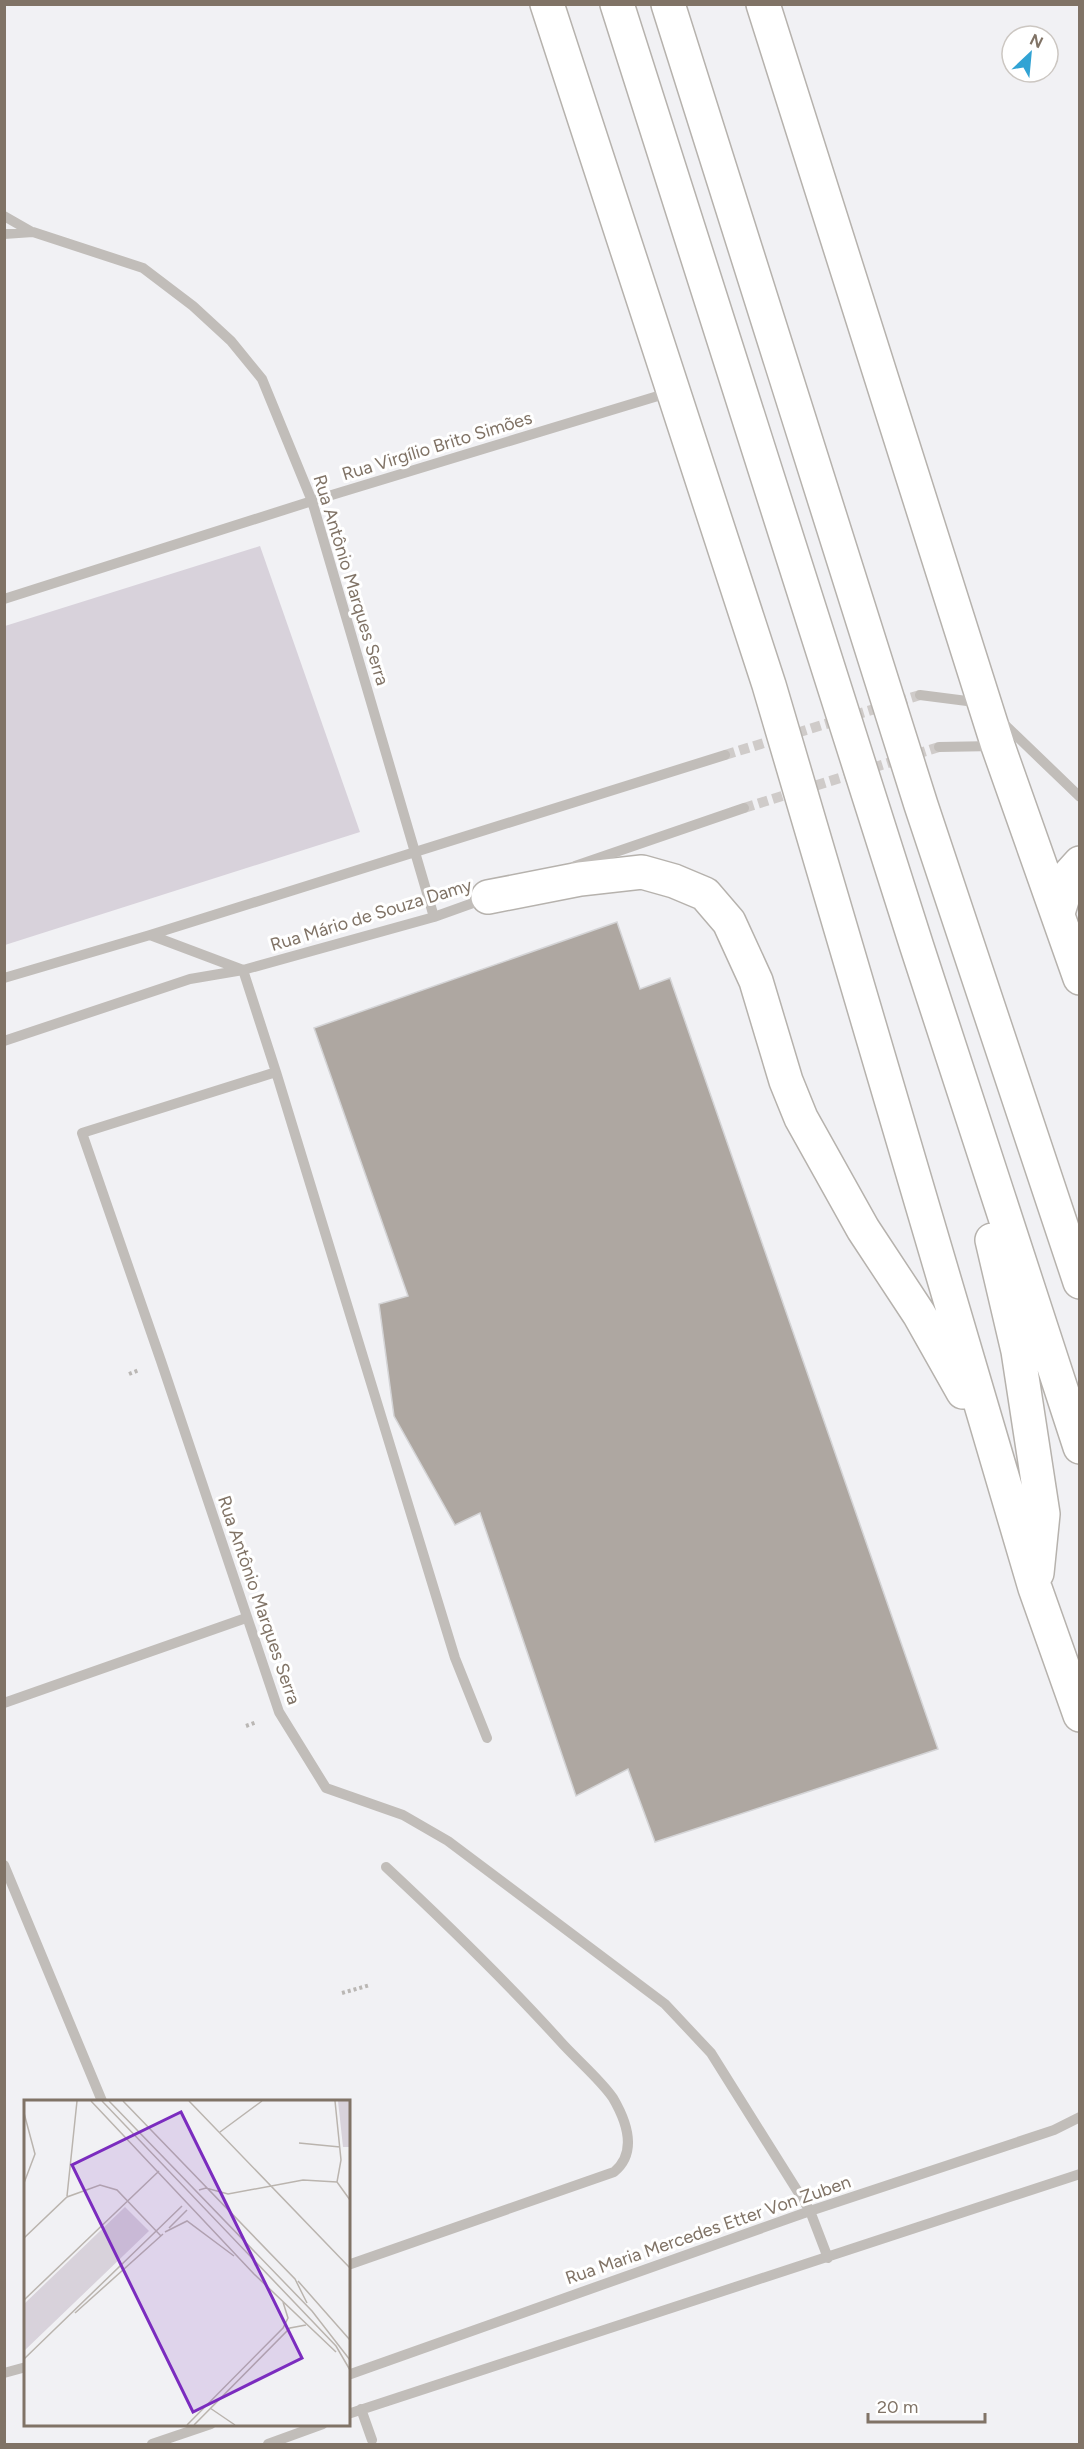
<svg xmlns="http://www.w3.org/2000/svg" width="1084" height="2449" font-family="Figtree,sans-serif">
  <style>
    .green { fill: #d8d2db }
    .building { fill: #aea7a1; stroke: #d4d4d6; stroke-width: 1.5 }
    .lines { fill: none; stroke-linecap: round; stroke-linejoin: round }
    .minor-tunnel { stroke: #cfcbc9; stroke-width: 10; stroke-dasharray: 10 5; stroke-linecap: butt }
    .major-casing { stroke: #b6b2ad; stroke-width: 36 }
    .path { stroke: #bab7b4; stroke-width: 4; stroke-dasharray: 3 3; stroke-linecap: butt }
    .minor { stroke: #c1bdb9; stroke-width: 10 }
    .major { stroke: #fff; stroke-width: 33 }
    .labels { text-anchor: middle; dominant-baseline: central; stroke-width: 6; stroke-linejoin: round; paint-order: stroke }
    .street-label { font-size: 18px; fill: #807366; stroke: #fff }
    .inset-road { fill: none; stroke: #bab4ae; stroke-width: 1.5 }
    .view { fill: #7b2cbf; fill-opacity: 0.15; stroke: #7b2cbf; stroke-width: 3 }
    .inset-edge { fill: none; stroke: #807366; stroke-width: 3 }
  </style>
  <rect width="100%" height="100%" fill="#f1f1f4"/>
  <path class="green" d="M260,546L360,832L5,945V626Z"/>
  <path class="building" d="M617,922L640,989L670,978L938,1749L655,1842L628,1769L576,1796L480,1513L455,1525L394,1416L379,1304L408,1296L314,1028Z"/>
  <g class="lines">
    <path class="minor-tunnel" d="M725,755L920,695
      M744,808L939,747"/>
    <g class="major-casing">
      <path id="major" d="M547,4L769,685L1035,1588L1080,1715
        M617,4L917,947L1080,1447
        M668,4L921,805L1080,1282
        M763,4L998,746L1080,978
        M488,897L580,879L642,872L674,881L705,894L729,922L756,981L786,1081L801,1118L863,1229L919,1314L963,1392
        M1058,913L1070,874L1080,863
        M992,1240L1018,1351L1043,1514L1037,1573"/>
    </g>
    <path class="path" d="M129,1374L139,1370
      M246,1726L257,1722
      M342,1993L370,1985"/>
    <path class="minor" d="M4,216L32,232
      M4,234L33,232L143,268L193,306L231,341L262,379L312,501L434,917
      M4,599L312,501L671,392
      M920,695L967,701L978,704
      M1000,720L1080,797
      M939,747L995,746
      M575,866L744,808
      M150,935L243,970
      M243,970L276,1072L82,1133L161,1361L279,1712L326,1788L403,1815L448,1841L665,2004L711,2053L810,2211L828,2258
      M4,978L150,935L725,755
      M4,1041L190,979L243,970L434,917L487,898
      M276,1072L455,1658L487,1738
      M4,1703L246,1618
      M4,1865L102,2101
      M348,2265L614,2172C638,2152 627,2122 613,2098C601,2080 575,2058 560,2041C505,1980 446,1923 386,1867
      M4,2373L26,2367
      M348,2375L810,2211L1054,2130L1080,2117
      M361,2409L372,2440
      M348,2414L1080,2174
      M152,2444L211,2424
      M268,2444L323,2424"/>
    <use href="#major" class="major"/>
  </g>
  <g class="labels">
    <g class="street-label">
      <text transform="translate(437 446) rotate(-17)">Rua Virgílio Brito Simões</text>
      <text transform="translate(351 580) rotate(73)">Rua Antônio Marques Serra</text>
      <text transform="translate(371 915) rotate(-17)">Rua Mário de Souza Damy</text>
      <text transform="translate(259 1600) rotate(71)">Rua Antônio Marques Serra</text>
      <text transform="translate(708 2230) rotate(-19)">Rua Maria Mercedes Etter Von Zuben</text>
    </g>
  </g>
  <g transform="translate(24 2100)">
    <rect width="326" height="326" fill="#f1f1f4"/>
    <path d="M314,1H325V47H319ZM101,107L125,131L0,251V204Z" fill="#d8d2db"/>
    <path class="inset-road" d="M67,1L230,174L312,252M78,1L312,246L326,270M85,1L288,211L326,260M99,1L271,179L283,203M165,1L326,168M311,1L317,60L313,82M0,13L11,54L0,83M196,32L238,1M275,43L316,47M313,82L326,100M175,90L182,88L204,94L279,80L313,82M43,96L53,1M145,128L163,110M141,132L163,121L210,156M0,138L43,97L76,85L93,90L137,136M274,181L326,240M0,200L135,71M51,213L139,134M0,259L158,106M186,308L211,325M163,325L259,228L264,218L259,202M170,325L266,228L282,225"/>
    <path class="view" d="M157,12L278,258L169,312L48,65Z"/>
    <rect width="326" height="326" class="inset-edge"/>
  </g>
  <rect width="1084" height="2449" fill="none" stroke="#807366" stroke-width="12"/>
  <g transform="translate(1030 54) rotate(26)"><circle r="28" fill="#ffffff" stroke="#ccc7c2" stroke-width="1.5"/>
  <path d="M0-4.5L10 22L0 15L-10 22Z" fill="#31a3d4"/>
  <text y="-9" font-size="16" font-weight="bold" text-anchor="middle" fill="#807366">N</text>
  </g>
  <path d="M868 2413v9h117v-9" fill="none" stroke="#807366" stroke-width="3"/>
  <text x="877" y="2413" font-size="18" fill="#807366" stroke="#ffffff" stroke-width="4.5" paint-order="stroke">20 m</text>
</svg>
